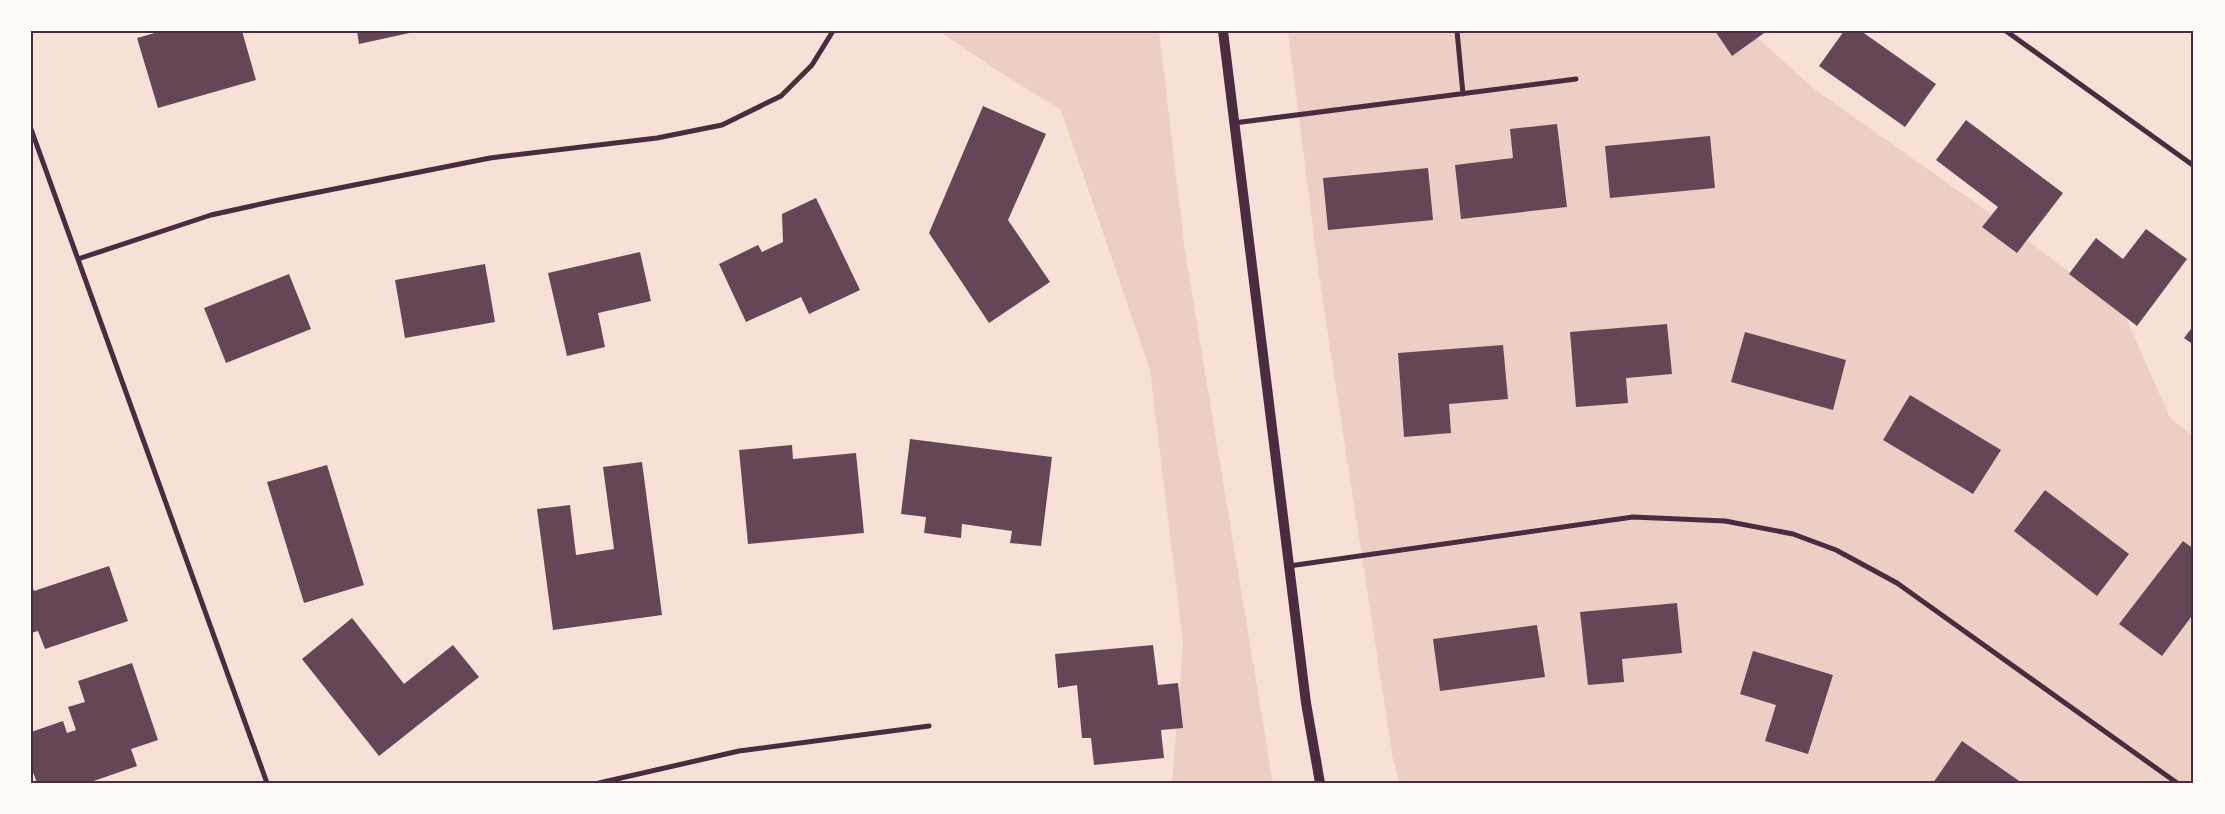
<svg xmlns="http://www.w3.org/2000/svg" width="2225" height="814" font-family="Roboto,sans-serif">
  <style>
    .green { fill: #ebcfc5 }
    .building { fill: #644757 }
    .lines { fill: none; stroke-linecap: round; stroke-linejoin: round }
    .minor { stroke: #4a2c40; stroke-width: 5 }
    .secondary { stroke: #4a2c40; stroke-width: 10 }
    .neatline { fill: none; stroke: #4a2c40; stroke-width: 2 }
  </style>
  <rect width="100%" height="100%" fill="#f7e1d7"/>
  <path class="green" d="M939,31H1159L1185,252L1273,783H1172L1183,643L1150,370L1061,110L998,71Z
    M1288,31H1750L1813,88L2008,226L2124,313L2170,418L2194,437V783H1400L1393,760L1319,276Z"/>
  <path class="building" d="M162,31H242L256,80L158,108L137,38Z
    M357,31H414V32L359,44Z
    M1715,31H1767L1732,56Z
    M1844,31H1861L1936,84L1905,127L1819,66Z
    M983,106L1046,134L1008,220L1050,282L989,323L929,233Z
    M1966,120L2063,193L2017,253L1982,227L1998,207L1936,160Z
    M1557,124L1567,207L1461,219L1455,165L1513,158L1510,129Z
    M1710,136L1715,188L1610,198L1605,146Z
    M1428,168L1433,220L1328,230L1323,178Z
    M816,198L860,290L809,314L801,297L746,322L719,264L758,245L762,252L783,242L782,214Z
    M2146,229L2187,259L2137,326L2069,274L2096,238L2123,259Z
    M640,252L651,301L598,313L605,347L567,356L548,273Z
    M485,264L495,322L405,338L395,280Z
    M289,274L311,329L226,363L204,308Z
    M1667,324L1672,374L1626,378L1628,403L1576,407L1570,332Z
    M2194,325V345L2184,338Z
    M1745,332L1846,360L1833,410L1731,382Z
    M1503,345L1508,399L1449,404L1451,433L1404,437L1398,353Z
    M1910,395L2001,450L1973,494L1883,440Z
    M910,439L1052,457L1041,546L1010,543L1012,531L962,524L961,538L924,533L926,517L901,514Z
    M792,445L793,459L856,453L864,533L748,544L739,450Z
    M642,462L662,615L553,630L537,509L570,505L576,555L614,549L603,467Z
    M327,465L364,585L304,603L267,482Z
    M2045,490L2129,554L2097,596L2014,531Z
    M2183,541L2194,549V613L2162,656L2119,624Z
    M109,566L128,621L45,649L38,631L31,633V583L34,591Z
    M1677,603L1682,653L1622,659L1624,682L1588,685L1580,612Z
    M352,618L404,684L453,645L479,677L379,756L302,659Z
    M1537,625L1545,677L1440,691L1433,639Z
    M1153,645L1158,685L1178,683L1183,728L1161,730L1164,758L1094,765L1091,738H1082L1077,685L1058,688L1055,654Z
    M1753,651L1833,675L1808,754L1765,741L1776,705L1740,694Z
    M132,663L158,740L131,749L137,766L88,783H37L31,767V732L63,721L67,733L76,730L68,707L85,702L78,681Z
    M1962,741L2022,783H1933Z"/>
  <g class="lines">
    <path class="minor" d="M1457,31L1463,94
      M2006,31L2194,166
      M1234,123L1576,79
      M31,129L267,783
      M78,259L211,215L279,200L490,158L657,138L722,125L781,96L812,65L833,31
      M1289,566L1633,517L1725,521L1793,534L1836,550L1897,583L2177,783
      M599,783L739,751L929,726"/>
    <path class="secondary" d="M1223,31L1306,703L1320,783"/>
  </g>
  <rect width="2225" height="814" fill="none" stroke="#fffaf5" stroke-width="65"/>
  <rect x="32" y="32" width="2160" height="750" class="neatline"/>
</svg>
